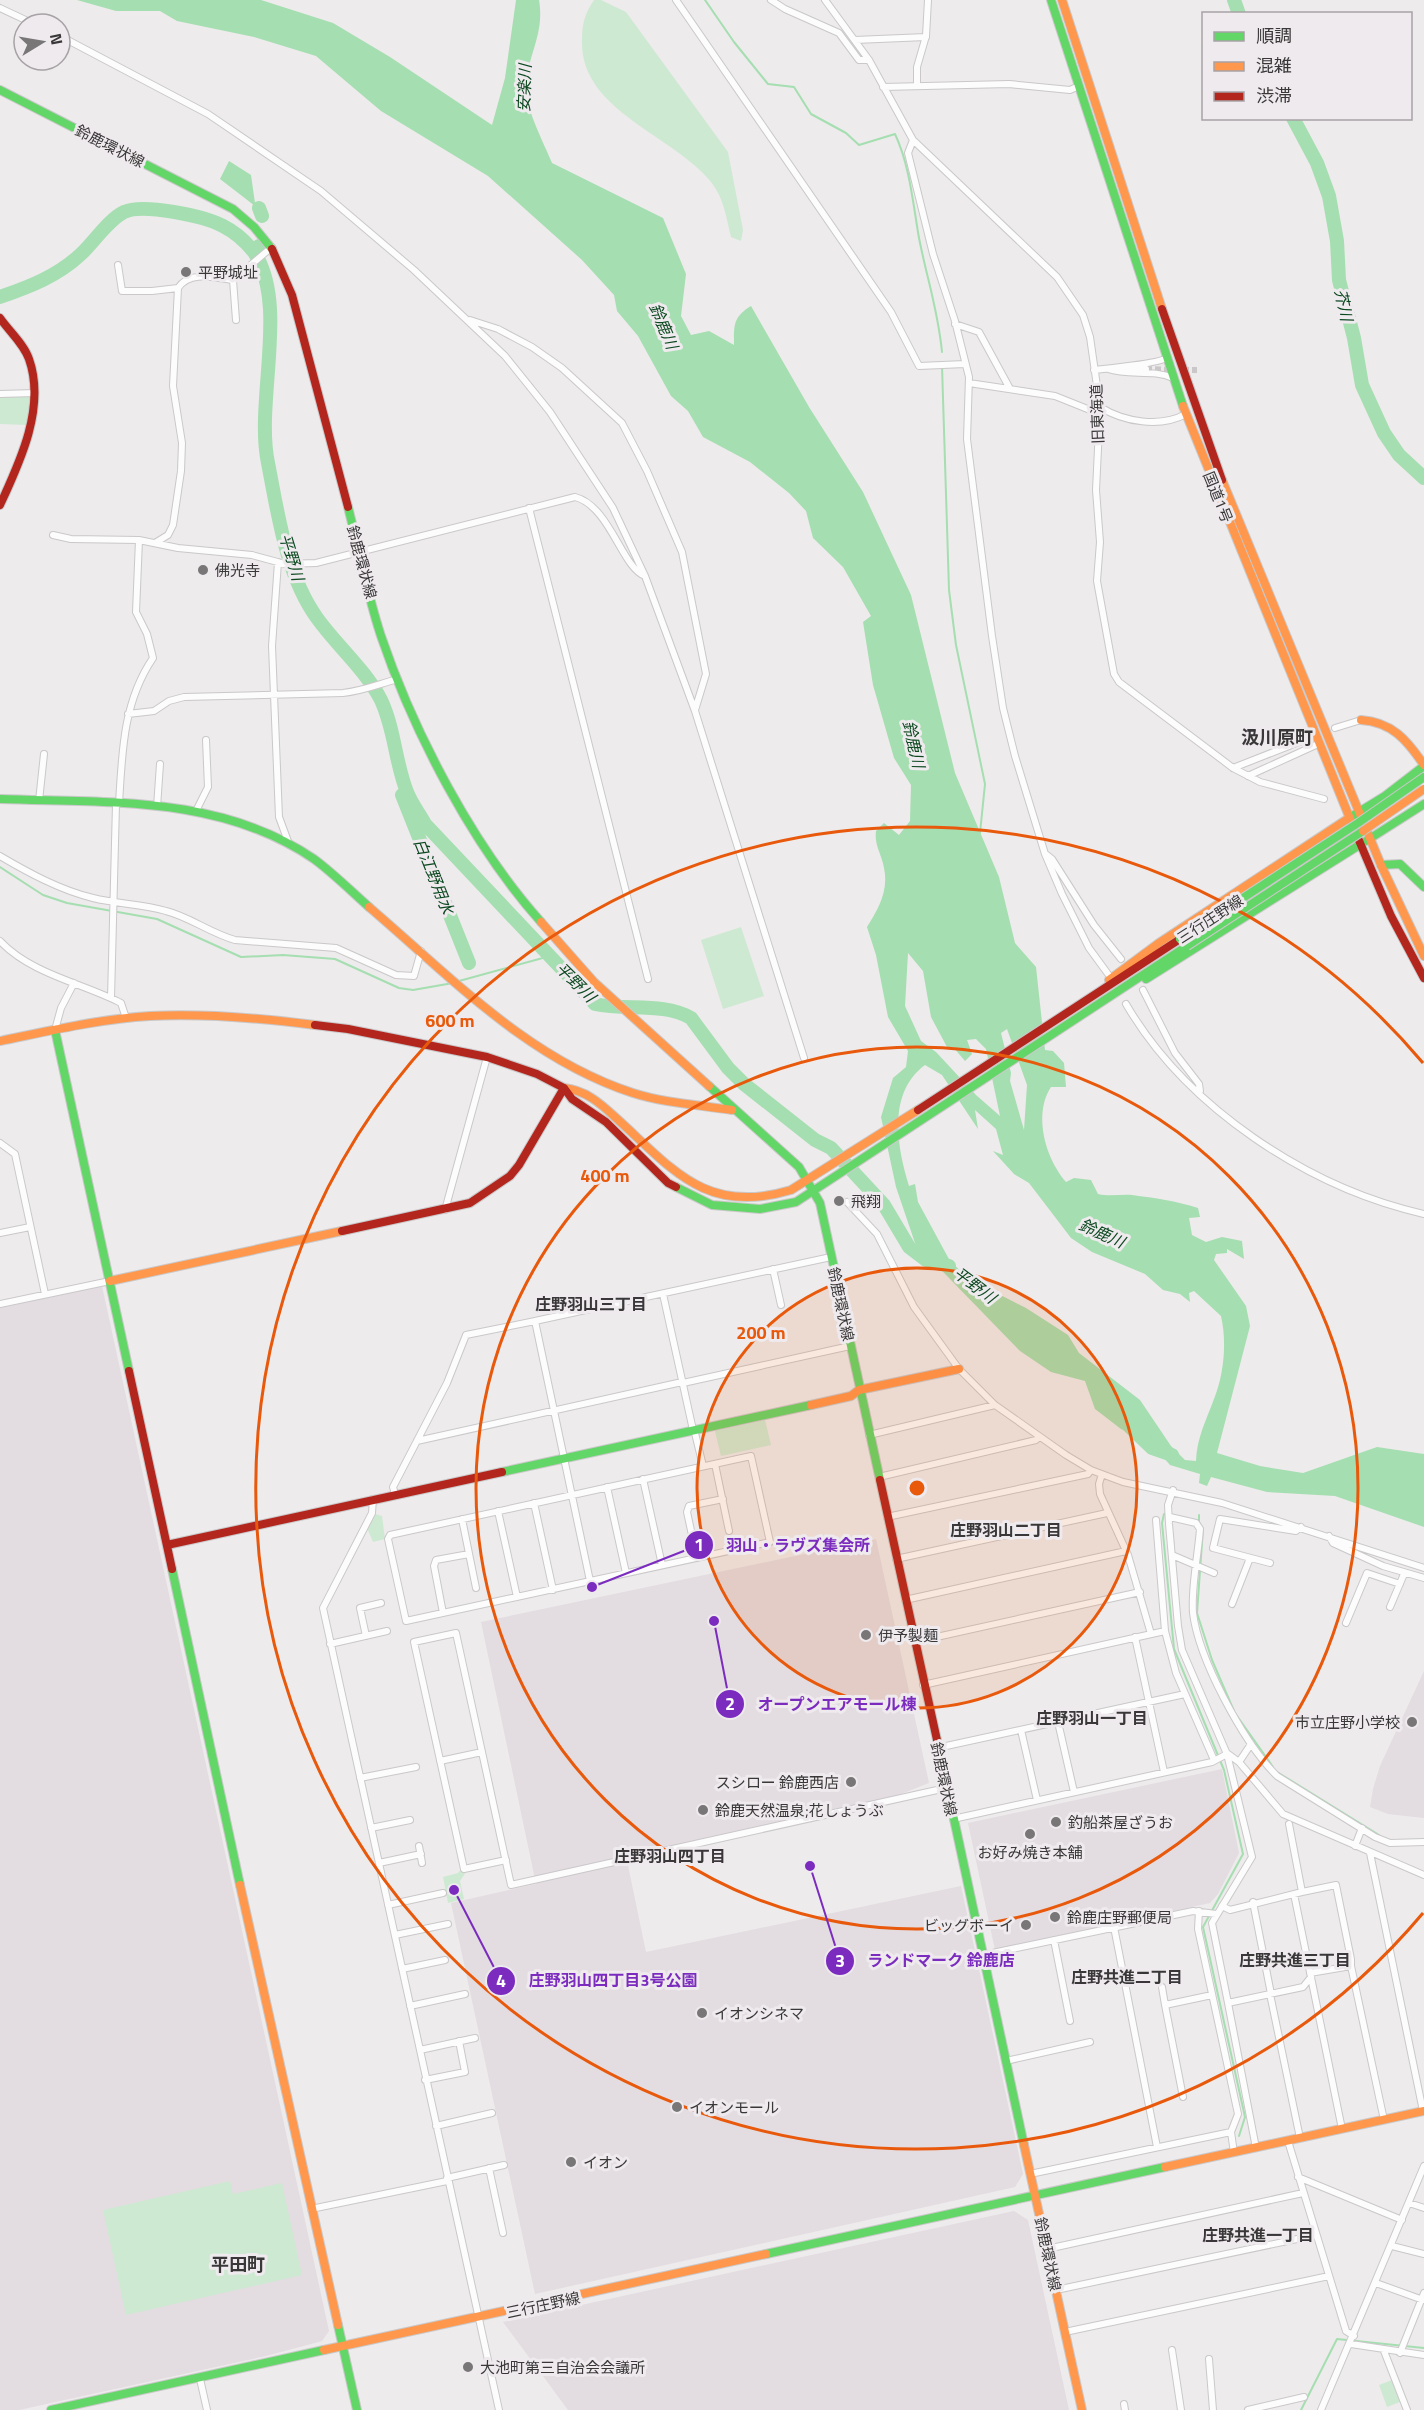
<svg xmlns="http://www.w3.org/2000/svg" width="1424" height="2410" font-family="'Titillium Web','Noto Sans JP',sans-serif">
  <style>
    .built { fill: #e3dce1 }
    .green { fill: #cee9d2 }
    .water { fill: #a5deb0; fill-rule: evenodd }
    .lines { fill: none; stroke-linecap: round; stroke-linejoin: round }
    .stream { stroke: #a5deb0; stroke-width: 2 }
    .river { stroke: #a5deb0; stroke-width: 14 }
    .street-tunnel { stroke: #c9c7c8; stroke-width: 6; stroke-dasharray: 6 3; stroke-linecap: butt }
    .street-casing { stroke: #cac8c9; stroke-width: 8 }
    .fast-casing { stroke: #cac8c9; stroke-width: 10 }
    .slow-casing { stroke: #cac8c9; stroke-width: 10 }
    .jam-casing { stroke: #cac8c9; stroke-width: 10 }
    .street { stroke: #fcfcfc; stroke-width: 6 }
    .fast { stroke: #63d668; stroke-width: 8 }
    .slow { stroke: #ff974d; stroke-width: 8 }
    .jam { stroke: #b3261e; stroke-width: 8 }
    .fast-bridge-casing { stroke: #cac8c9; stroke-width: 10; stroke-linecap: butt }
    .slow-bridge-casing { stroke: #cac8c9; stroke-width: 10; stroke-linecap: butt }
    .fast-bridge { stroke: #63d668; stroke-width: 8 }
    .slow-bridge { stroke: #ff974d; stroke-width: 8 }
    .ring { fill: none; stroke: #e8590c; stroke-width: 3 }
    .poi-dot { fill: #787677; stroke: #eeeaed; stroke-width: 2 }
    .labels { text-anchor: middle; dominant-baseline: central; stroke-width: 6; stroke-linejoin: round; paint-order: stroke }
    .street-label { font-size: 15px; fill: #393738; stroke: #eeeaed }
    .poi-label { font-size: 15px; fill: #393738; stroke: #eeeaed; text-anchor: start }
    .water-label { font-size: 16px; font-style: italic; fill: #0c4920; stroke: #eeeaed }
    .neighbourhood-label { font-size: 16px; font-weight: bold; fill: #393738; stroke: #eeeaed }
    .quarter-label { font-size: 18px; font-weight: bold; fill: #393738; stroke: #eeeaed }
    .centre { fill: #e8590c; stroke: #eeeaed; stroke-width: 3 }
    .ring-label { font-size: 18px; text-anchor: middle; font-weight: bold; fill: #e8590c; stroke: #eeeaed; stroke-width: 6; stroke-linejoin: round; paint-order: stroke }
    .leader { fill: none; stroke: #7b2cbf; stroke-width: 2 }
    .callout-dot { fill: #7b2cbf; stroke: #eeeaed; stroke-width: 2 }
    .mark-label { font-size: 18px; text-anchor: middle; font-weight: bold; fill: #fff }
    .callout-label { font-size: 16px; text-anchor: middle; font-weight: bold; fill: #7b2cbf; stroke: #eeeaed; stroke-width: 6; stroke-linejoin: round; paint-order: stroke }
  </style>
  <rect width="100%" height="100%" fill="#edebec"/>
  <path class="built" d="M102,1286L329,2331L322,2341L266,2356L19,2410H0V1308Z
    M876,1539L929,1783L896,1796L626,1856L646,1952L961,1886L1023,2174L1015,2187L535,2294L451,1903L536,1884L481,1622Z
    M1424,1671V1818L1388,1814L1370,1807L1373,1789L1380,1766Z
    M1222,1769L1239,1853L1218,1894L1210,1903L995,1950L968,1823Z
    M1014,2211L1028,2220L1069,2410H568L503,2322Z"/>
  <path class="green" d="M594,0H601L626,12L728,152L743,230L741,241L731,237C726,217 724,198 711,182C673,135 581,111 582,42C582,24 584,15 594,0Z
    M32,394L26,425L0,424V396Z
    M741,927L764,996L723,1009L701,940Z
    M765,1420L771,1445L721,1456L715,1431Z
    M375,1514L382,1516L385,1539L373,1542L367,1528Z
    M461,1869L466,1872L460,1881L464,1899L448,1903L443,1877L458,1873Z
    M230,2181L233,2194L282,2183L302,2275L126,2315L103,2210Z
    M1392,2380L1400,2402L1387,2407L1379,2385Z"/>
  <path class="water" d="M77,0H261L333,23L390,57L492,125L505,78L516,0H539C545,35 527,55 526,88C526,110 544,143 552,163L663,218L686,274L681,316L691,335L709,331L734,345C734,325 733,317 751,306L809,407L863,492L911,595L955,773L999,877L1015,943L1036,967L1045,1050L1053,1051L1064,1063L1066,1087H1051C1033,1114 1045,1158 1066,1182L1074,1178L1091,1180L1098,1194C1110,1197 1121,1194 1132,1195C1155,1198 1176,1201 1198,1208L1200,1217L1189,1218L1192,1235L1206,1242L1222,1237L1242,1241L1244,1259L1227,1249V1253L1216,1254L1214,1260L1246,1306L1250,1326L1217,1453L1260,1466L1303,1473L1377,1447L1424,1454V1527L1335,1496L1267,1492L1211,1477L1207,1486L1199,1483L1200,1474L1170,1465L1149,1441L1121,1429L1095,1409L1085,1381L1051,1372L1020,1351L915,1243L896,1187L881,1117L893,1078L906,1067L908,1051L888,1017L876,955L867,927C878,909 889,891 884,868C882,855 874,845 876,831L884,823L899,835L910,821L911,785L894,758L873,685L863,622L871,616L843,567L813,538L806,511L789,493L750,462L703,437L688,411L671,396L638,336L617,311L614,295L582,260L488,176L381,111L316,56L254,37L177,21L160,11H116ZM908,953L923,971L931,1017L947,1047H953L965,1061L972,1054L967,1040L976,1039L986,1049L1000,1116L976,1095L936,1052L921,1041L905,1006ZM1007,1029L1027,1085L1024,1130L1010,1081L1011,1073L1001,1033ZM925,1065L942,1075L978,1129L975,1110L996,1129L1003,1155L993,1151L1014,1174L1029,1183L1071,1238L1092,1252L1145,1274L1163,1290L1180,1294L1190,1302L1189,1293L1194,1291L1221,1316C1227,1342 1224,1374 1214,1399C1206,1421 1197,1437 1196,1461L1185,1460L1171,1446L1140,1400L1079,1353L1068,1335L1026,1308L969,1279L950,1261L918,1202L915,1184L909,1186C897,1147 887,1093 925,1065Z
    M229,161L251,175L255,203L259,209L220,179Z"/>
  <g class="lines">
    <path class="stream" d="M705,0L734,42L768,84L794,87L811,114L846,133L859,145L895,134C910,166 913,204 919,238C927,279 938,310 942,352
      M942,366L949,590L956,645L985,784L980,833
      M0,867L43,895L67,903L157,919L241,957L283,955L335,959L399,988L413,990L453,983
      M459,981L550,956
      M1164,1514L1162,1523L1174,1649L1224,1770L1243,1854L1203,1927L1245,2117L1239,2136
      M1199,1515V1522L1203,1529L1197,1613L1212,1660L1234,1711
      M1237,1716L1273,1767
      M1277,1772L1379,1835
      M1301,2410L1337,2339L1424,2348"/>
    <path class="river" d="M1234,0L1239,14
      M1293,118L1317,163L1329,196L1337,241L1339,280L1354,338L1362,385L1384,433L1399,455L1424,478
      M259,208L262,216
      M259,246L254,252C289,305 255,401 268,463C278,514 286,575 317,618C337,646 365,669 381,700C395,730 395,762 407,792C411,803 419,813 425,824L595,1004C626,1011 663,1002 691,1018L728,1068L744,1084L815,1140L831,1148L884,1205L909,1247L926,1260L949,1266
      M0,297C29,287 58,276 81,254C94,242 108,220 124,212C143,203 204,216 223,226C235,232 246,242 254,252
      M402,795L469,963
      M1129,1426L1152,1448L1172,1455"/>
    <path class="street-tunnel" d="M1146,369L1172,370
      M1183,370H1197"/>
    <g class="street-casing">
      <path id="street" d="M676,0L891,312L919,366L965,364
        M771,0L785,9L839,33L859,60H869
        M825,0L869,60L913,140L1057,277L1083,315L1090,337L1100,407L1096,490L1100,542L1097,581L1114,674L1119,682L1233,768L1260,782L1324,799
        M0,8L34,24
        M60,36L208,114L321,191L414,270L505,356L550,412L613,508L645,576L695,711L804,1058
        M855,40L926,37
        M917,84V67L926,36L928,0
        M883,87L1009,84L1070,90L1079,86
        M913,140L908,153L933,254L955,321L969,377L967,439L992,636L1003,708L1015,756L1045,854L1062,894L1089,948L1108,974
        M118,265L122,291H152L178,288
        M233,280L236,320
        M470,320L498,329L532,347L562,368L622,423L647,471L682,552L706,674L695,710
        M955,324L979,332L1009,387
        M1108,369C1129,376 1153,369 1173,378
        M1120,369H1146
        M1094,370C1105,369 1161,363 1166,358
        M969,383L1055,396L1100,414
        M0,394L35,393
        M1100,407C1124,422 1160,428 1186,414
        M529,508L648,979
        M53,535L71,539L139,540L178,548L252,555L285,564L316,563L575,497C610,506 622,568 645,576
        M155,543L168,535L173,525L181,471L182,443L173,386L178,288C190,270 215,278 233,280L272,247
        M278,562L272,646L279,817L289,844
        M128,714L154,711L169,701L184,697L343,693C363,691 379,684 398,679
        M1335,728L1361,720
        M1233,768L1304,740
        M1248,776L1318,744
        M39,801L44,754
        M119,804C122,753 123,702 153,658L147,634L136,612L139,540
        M157,807L160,764
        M196,811L208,787L206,740
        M1047,855L1052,859L1094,925L1121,959
        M0,856C29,873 60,890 93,898C117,904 142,904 166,911C190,917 210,933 235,940L336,948L396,975L414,976L421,951
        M0,941C31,974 82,983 121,1003L126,1018
        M1143,990L1175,1053L1199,1084L1200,1091
        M111,998L116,804
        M1126,1004C1186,1107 1308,1188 1424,1214
        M55,1030L61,1008L74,983
        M0,1143L15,1154L45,1294
        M847,1202L877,1234L914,1307L959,1369L995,1405L1066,1455L1091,1470L1123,1482L1222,1503L1424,1568
        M445,1210L487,1057
        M0,1233L30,1227
        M773,1269L781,1305
        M663,1294L693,1430
        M0,1304L110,1281
        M683,1383L850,1346
        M694,1429L703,1466
        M869,1435L995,1405
        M417,1441L682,1382
        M751,1456L770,1542L406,1621L388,1539L390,1535Z
        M715,1464L729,1531
        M1102,1474L1099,1484L1100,1494L1128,1555L1151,1634
        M879,1477L1036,1440L1039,1437
        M643,1479L662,1565
        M607,1487L626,1573
        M1173,1490L1168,1505L1169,1524L1178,1626L1182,1650L1227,1754L1252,1857L1212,1923L1228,2003L1303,1987L1311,1977
        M395,1494L393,1487L447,1383L466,1335L535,1321
        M373,1499L372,1513L323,1608L499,2410
        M534,1503L553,1590
        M498,1511L517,1597
        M887,1517L1088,1474L1091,1470
        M1170,1517L1196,1523L1200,1529C1198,1555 1191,1588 1193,1613C1199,1660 1243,1742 1277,1776L1375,1837L1390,1843L1424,1842
        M462,1519L476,1588
        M1156,1520L1165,1631
        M1329,1536L1333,1543L1383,1566L1424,1578
        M1172,1555L1214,1573
        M697,1558L687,1512L689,1506L723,1499
        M896,1559L1107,1513
        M1270,1563L1213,1548L1220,1519L1296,1531L1301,1527
        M590,1581L535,1321L831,1257
        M905,1600L1126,1551
        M1232,1604L1250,1558
        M1390,1607L1404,1574
        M443,1613L434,1566L436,1560L469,1554
        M1346,1623L1367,1573L1400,1584
        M366,1636L360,1608L381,1603
        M1135,1637L1164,1772
        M914,1642L1140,1592
        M330,1644L387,1631
        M923,1685L1165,1631L1176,1673L1214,1760
        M1058,1722L1074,1792
        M1021,1730L1037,1800
        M937,1748L1185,1694
        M1228,1754L1239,1762L1283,1814L1424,1875
        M440,1761L482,1752
        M1239,1762L1251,1744
        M360,1778L416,1767
        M953,1819L1212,1762L1227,1754
        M371,1828L410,1820
        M419,1846L422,1863
        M1355,1846L1362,1828
        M1370,1853L1423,2111
        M506,1860L464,1869L414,1642L456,1633L511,1885L946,1788
        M379,1863L421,1854
        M1302,1892L1336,1885L1351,1959V1966L1310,1973
        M1294,1894L1342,2129
        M1253,1902L1271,1994
        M388,1905L443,1893
        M1222,1906L1230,1910L1302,1892L1289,1824
        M1199,1911L1198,1929L1238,2114L1231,2132L1234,2153
        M1114,1927L1157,2147
        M395,1935L448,1924
        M1054,1940L1070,2021
        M983,1955L1193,1911L1216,1914
        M1351,1966L1384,2120
        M402,1969L445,1960
        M1162,1987L1165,2005
        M1270,1994L1300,2138
        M1228,2003L1256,2148
        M410,2006L465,1994
        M420,2050L475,2038
        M1006,2061L1090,2042
        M425,2080L465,2072L459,2041
        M1183,2097L1165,2005L1212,1995
        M436,2126L492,2113
        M1288,2141L1346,2331L1354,2336
        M489,2168L503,2233
        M1030,2174L1231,2132
        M1298,2177L1402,2220
        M447,2178L504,2165
        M1409,2203L1424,2208
        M311,2209L447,2181
        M1392,2246L1424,2254
        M1047,2249L1303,2193
        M1376,2283L1423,2300
        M1056,2290L1316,2235
        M1065,2332L1329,2276
        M1351,2344L1424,2355
        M1172,2350L1181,2410
        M1384,2351L1407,2410
        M1400,2353L1424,2293
        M1209,2359L1213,2410
        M200,2379L207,2410
        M1124,2404L1125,2410
        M1248,2410L1304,2397
        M1321,2410L1424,2166"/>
    </g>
    <g class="fast-casing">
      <path id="fast" d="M1051,0L1183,406
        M0,90L233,209L254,227L272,249
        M348,507C359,550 367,594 381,636C414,733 473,846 541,922
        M0,799C108,803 220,795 314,859C333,873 351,891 369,907
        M1354,815L1385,796L1424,766
        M1366,841L1424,804
        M1381,865L1400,864L1424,887
        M1146,979L1361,844
        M55,1030L129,1371
        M709,1086L799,1167L820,1203L880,1480
        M676,1187L712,1205L760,1209L796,1202L1187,946
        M502,1472L811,1405
        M172,1569L240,1885
        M937,1740L1024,2145
        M766,2254L1165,2167
        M338,2325L357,2410
        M51,2410L324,2350"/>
    </g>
    <g class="slow-casing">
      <path id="slow" d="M1062,0L1162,309
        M1183,406L1355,831
        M1222,480L1381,865L1424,956
        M1361,720C1392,722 1407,740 1424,765
        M369,907C451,977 528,1059 633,1093C664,1103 700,1105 732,1110
        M541,922L594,982L709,1086
        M1109,980L1159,943L1349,818
        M0,1041C49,1031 99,1019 150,1016C205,1013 260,1018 315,1025
        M564,1088C585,1090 600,1103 615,1117C672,1168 705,1216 791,1190L918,1110
        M110,1281L342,1231
        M811,1405L851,1396L859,1390L959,1369
        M240,1885L338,2325
        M1024,2145L1082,2410
        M1165,2167L1424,2111
        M324,2350L766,2254"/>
    </g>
    <g class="jam-casing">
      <path id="jam" d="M272,249L292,295L348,507
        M1162,309L1222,480
        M0,318C9,331 24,344 29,359C46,407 20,462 0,505
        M1355,831L1391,916L1424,978
        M315,1025L348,1029L487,1057L537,1074L564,1088L572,1099L606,1122L668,1183L676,1187
        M918,1110L1180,939
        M342,1231L470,1203L510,1176L519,1165L564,1088
        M129,1371L172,1569
        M880,1480L937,1740
        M167,1545L502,1472"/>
    </g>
    <use href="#street" class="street"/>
    <use href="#fast" class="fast"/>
    <use href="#slow" class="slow"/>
    <use href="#jam" class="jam"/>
    <g class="fast-bridge-casing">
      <path id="fast-bridge" d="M1358,823L1424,777
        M1180,939L1358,823
        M1187,946L1363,831"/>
    </g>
    <g class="slow-bridge-casing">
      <path id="slow-bridge" d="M1363,831L1424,789"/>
    </g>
    <use href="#fast-bridge" class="fast-bridge"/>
    <use href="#slow-bridge" class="slow-bridge"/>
  </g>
  <circle cx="917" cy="1488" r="220" fill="#e8590c" fill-opacity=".12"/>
  <g class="ring">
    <circle cx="917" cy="1488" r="220"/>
    <circle cx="917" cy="1488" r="441"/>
    <path d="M1423 1913A661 661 0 1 1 1423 1063"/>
  </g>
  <g class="poi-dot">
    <circle cx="186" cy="272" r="6"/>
    <circle cx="203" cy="570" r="6"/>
    <circle cx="839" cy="1201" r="6"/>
    <circle cx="866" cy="1635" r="6"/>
    <circle cx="1412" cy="1722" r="6"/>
    <circle cx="851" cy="1782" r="6"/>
    <circle cx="703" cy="1810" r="6"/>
    <circle cx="1056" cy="1822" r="6"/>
    <circle cx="1030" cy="1834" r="6"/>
    <circle cx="1055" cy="1917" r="6"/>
    <circle cx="1026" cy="1925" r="6"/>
    <circle cx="702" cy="2013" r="6"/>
    <circle cx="677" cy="2107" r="6"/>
    <circle cx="571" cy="2162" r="6"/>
    <circle cx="468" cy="2367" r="6"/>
  </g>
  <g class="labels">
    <g class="street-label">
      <text transform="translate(110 146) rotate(27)">鈴鹿環状線</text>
      <text transform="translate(1097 414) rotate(-92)">旧東海道</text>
      <text transform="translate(1218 497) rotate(68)">国道1号</text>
      <text transform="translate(362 562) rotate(75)">鈴鹿環状線</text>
      <text transform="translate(1210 919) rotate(-33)">三行庄野線</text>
      <text transform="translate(841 1304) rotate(78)">鈴鹿環状線</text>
      <text transform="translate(944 1779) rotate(78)">鈴鹿環状線</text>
      <text transform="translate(1048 2254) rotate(78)">鈴鹿環状線</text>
      <text transform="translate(543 2305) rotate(-12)">三行庄野線</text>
    </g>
    <g class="poi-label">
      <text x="198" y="272">平野城址</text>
      <text x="215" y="570">佛光寺</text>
      <text x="851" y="1201">飛翔</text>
      <text x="878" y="1635">伊予製麺</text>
      <text x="1400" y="1722" text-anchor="end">市立庄野小学校</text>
      <text x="839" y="1782" text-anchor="end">スシロー 鈴鹿西店</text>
      <text x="715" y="1810">鈴鹿天然温泉;花しょうぶ</text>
      <text x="1068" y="1822">釣船茶屋ざうお</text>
      <text x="1030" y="1852" text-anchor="middle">お好み焼き本舗</text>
      <text x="1067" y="1917">鈴鹿庄野郵便局</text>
      <text x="1014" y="1925" text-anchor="end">ビッグボーイ</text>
      <text x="714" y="2013">イオンシネマ</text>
      <text x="689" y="2107">イオンモール</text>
      <text x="583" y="2162">イオン</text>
      <text x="480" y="2367">大池町第三自治会会議所</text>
    </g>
    <g class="water-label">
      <text transform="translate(524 88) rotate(-88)">安楽川</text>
      <text transform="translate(1344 305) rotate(78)">芥川</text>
      <text transform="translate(664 326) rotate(67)">鈴鹿川</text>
      <text transform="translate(292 557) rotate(73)">平野川</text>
      <text transform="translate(914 744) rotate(77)">鈴鹿川</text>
      <text transform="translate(434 876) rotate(68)">白江野用水</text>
      <text transform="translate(576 982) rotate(45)">平野川</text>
      <text transform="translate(1102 1233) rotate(24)">鈴鹿川</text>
      <text transform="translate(975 1285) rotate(37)">平野川</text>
    </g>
    <g class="neighbourhood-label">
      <text x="591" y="1304">庄野羽山三丁目</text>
      <text x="1006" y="1530">庄野羽山二丁目</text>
      <text x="1092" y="1718">庄野羽山一丁目</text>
      <text x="670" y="1856">庄野羽山四丁目</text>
      <text x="1295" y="1960">庄野共進三丁目</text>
      <text x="1127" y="1977">庄野共進二丁目</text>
      <text x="1258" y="2235">庄野共進一丁目</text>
    </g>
    <g class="quarter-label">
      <text x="1277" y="737">汲川原町</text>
      <text x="238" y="2264">平田町</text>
    </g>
  </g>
  <circle cx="917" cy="1488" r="9" class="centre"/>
  <g class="ring-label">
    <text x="450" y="1027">600 m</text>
    <text x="605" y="1182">400 m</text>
    <text x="761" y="1339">200 m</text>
  </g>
  <path class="leader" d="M592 1587L699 1545M714 1621L730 1704M810 1866L840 1961M454 1890L501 1981"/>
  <g class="callout-dot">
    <circle cx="592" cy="1587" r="6"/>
    <circle cx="714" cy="1621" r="6"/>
    <circle cx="810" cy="1866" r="6"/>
    <circle cx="454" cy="1890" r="6"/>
    <circle cx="699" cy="1545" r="15"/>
    <circle cx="730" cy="1704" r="15"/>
    <circle cx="840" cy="1961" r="15"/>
    <circle cx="501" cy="1981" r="15"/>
  </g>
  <g class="mark-label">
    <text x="699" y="1551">1</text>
    <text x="730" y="1710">2</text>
    <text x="840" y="1967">3</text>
    <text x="501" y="1987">4</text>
  </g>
  <g class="callout-label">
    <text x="798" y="1551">羽山・ラヴズ集会所</text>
    <text x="837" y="1710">オープンエアモール棟</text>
    <text x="941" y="1966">ランドマーク 鈴鹿店</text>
    <text x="613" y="1986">庄野羽山四丁目3号公園</text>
  </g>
  <rect x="1202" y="12" width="210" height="108" fill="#eeeaed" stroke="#a6a2a5" stroke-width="1.5"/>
  <rect x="1214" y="32" width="30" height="9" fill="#63d668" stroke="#a6a2a5" stroke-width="1.5"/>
  <text x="1256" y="42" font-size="18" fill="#393738">順調</text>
  <rect x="1214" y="62" width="30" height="9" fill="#ff974d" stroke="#a6a2a5" stroke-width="1.5"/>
  <text x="1256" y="72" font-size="18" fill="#393738">混雑</text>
  <rect x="1214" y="92" width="30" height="9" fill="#b3261e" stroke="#a6a2a5" stroke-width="1.5"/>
  <text x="1256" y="102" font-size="18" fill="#393738">渋滞</text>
  <g transform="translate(42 42) rotate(79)"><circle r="28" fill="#eeeaed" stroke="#a6a2a5" stroke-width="1.5"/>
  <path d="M0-4.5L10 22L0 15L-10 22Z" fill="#787677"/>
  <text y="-9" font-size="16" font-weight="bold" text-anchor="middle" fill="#393738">N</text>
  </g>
</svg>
